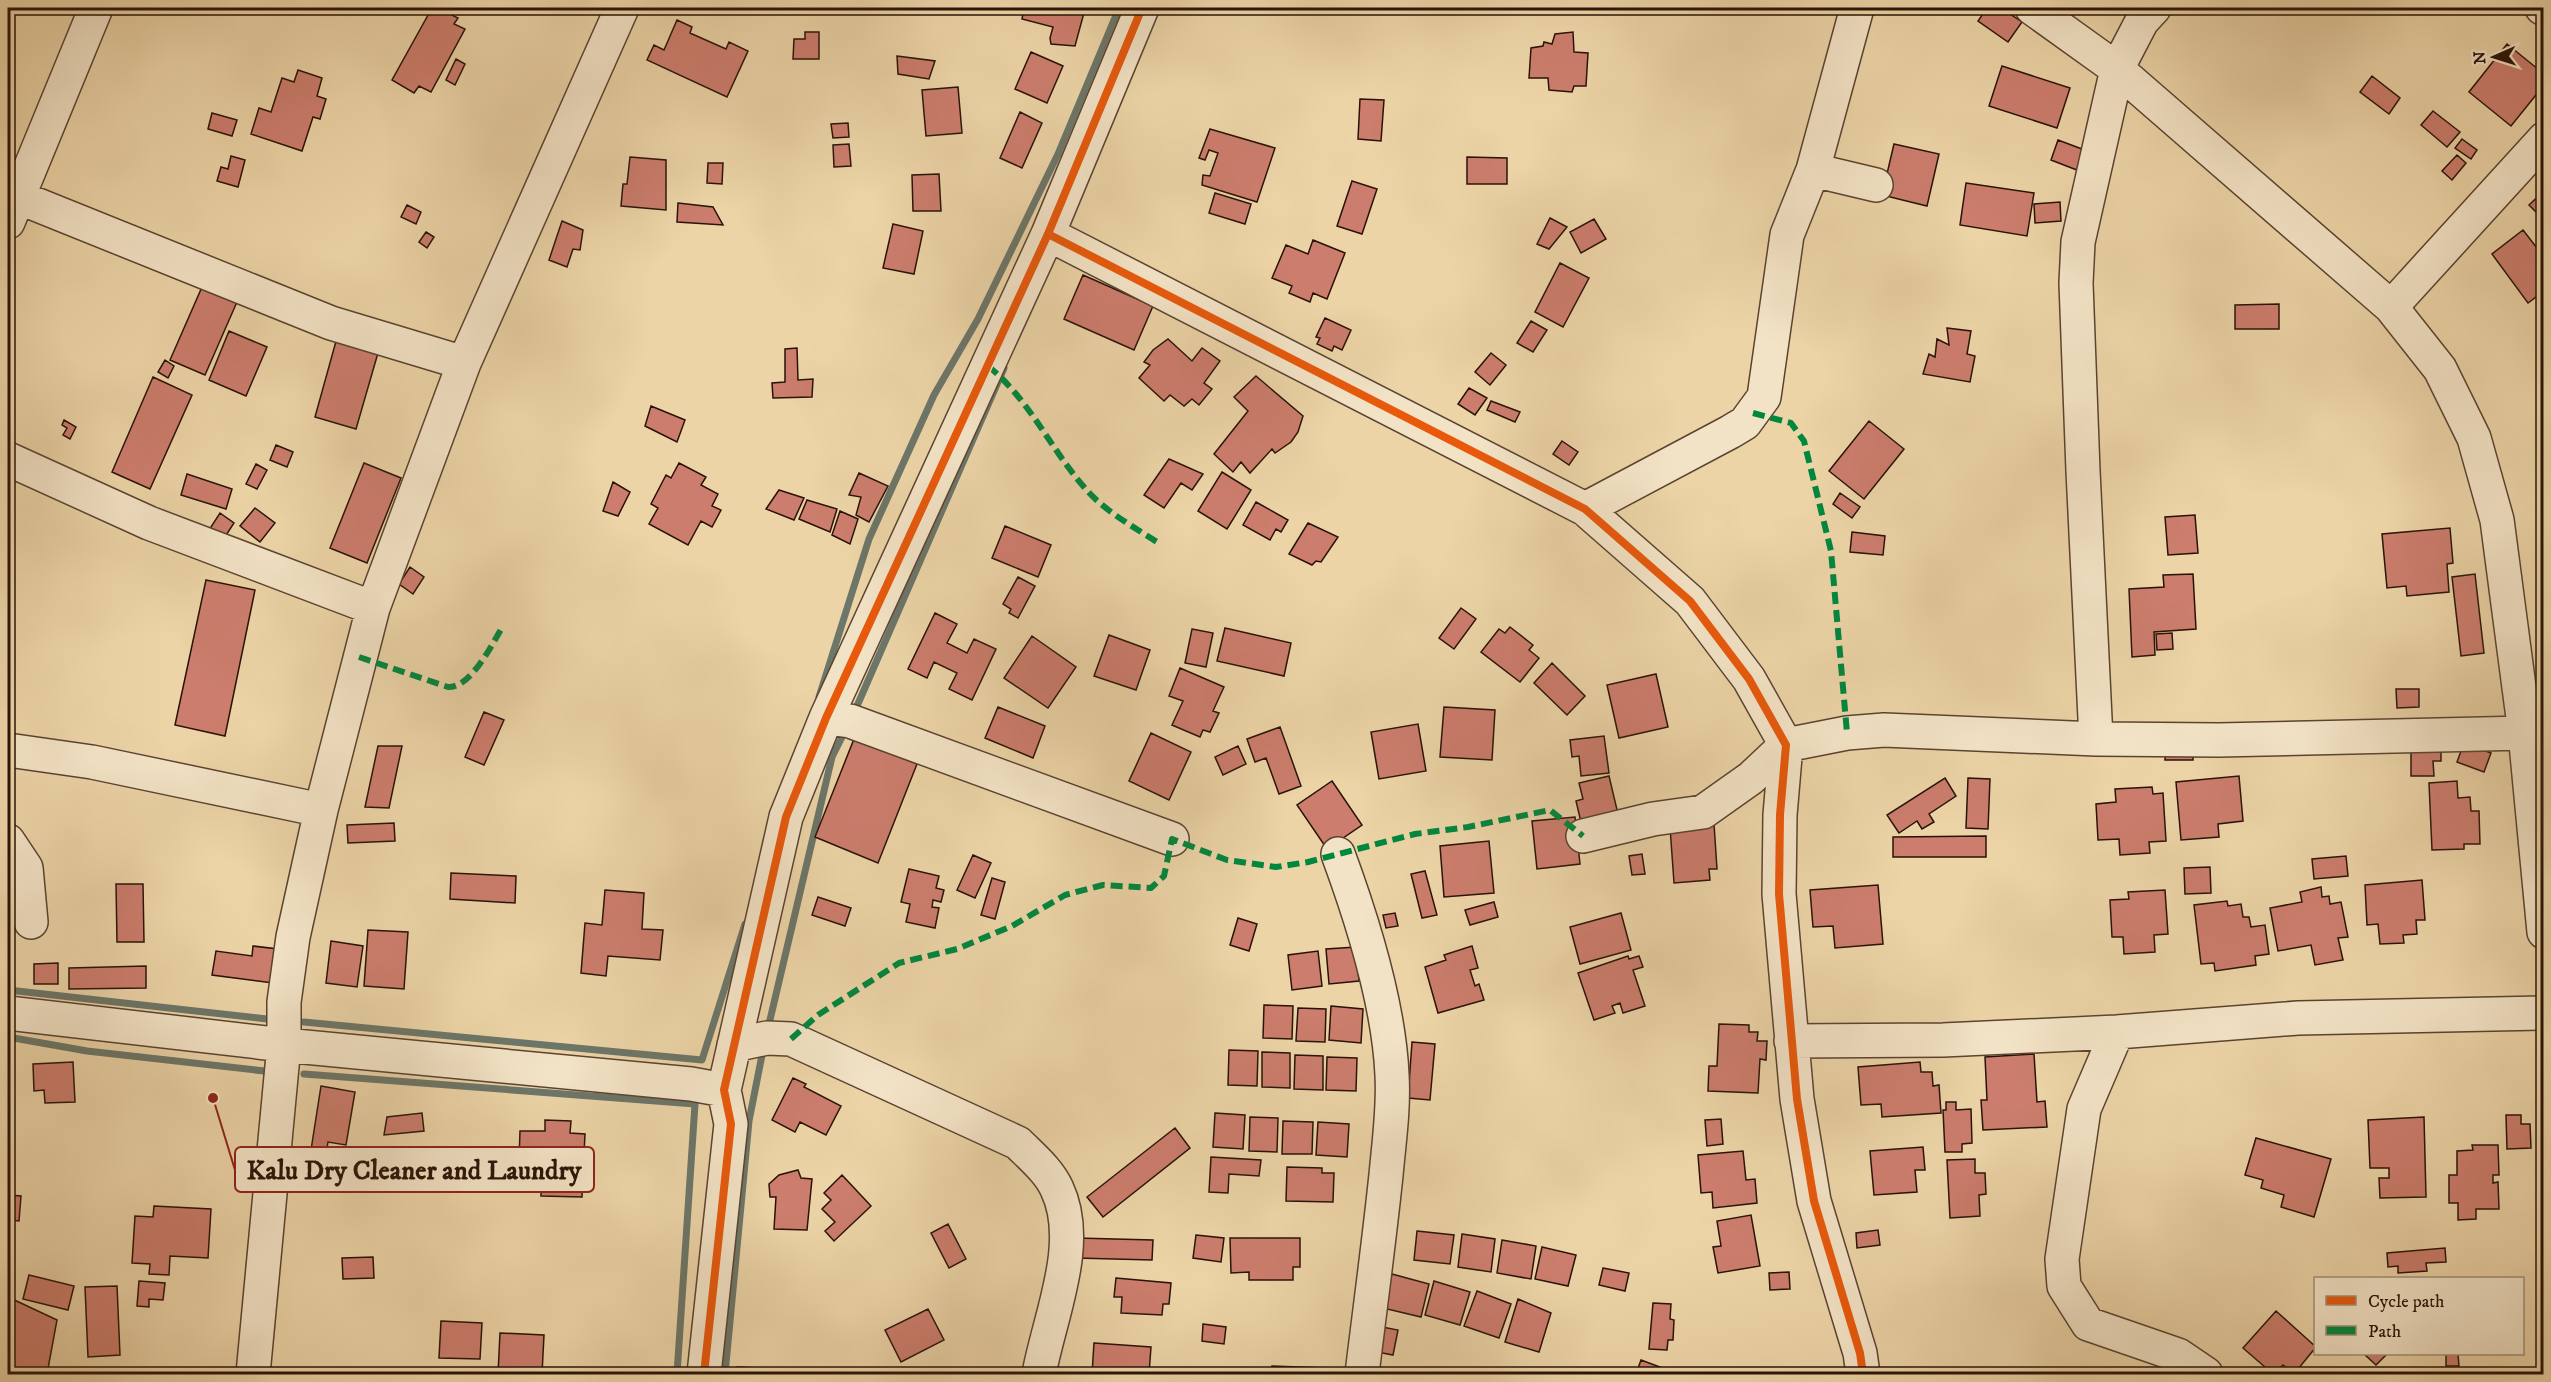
<svg xmlns="http://www.w3.org/2000/svg" width="2551" height="1382" font-family="'IM FELL DW Pica',serif">
  <style>
    .lines { fill: none; stroke-linecap: round; stroke-linejoin: round }
    .stream { stroke: #6c7669; stroke-width: 7 }
    .building { fill: #cc7d6d; stroke: #291308; stroke-width: 1.5 }
    .minor-casing { stroke: #5a4330; stroke-width: 36 }
    .minor { stroke: #f3e3c6; stroke-width: 33 }
    .quiet { stroke: #00873e; stroke-width: 6; stroke-dasharray: 12 6; stroke-linecap: butt }
    .cycleway-casing { stroke: #f3e3c6; stroke-width: 11 }
    .cycleway { stroke: #e8590c; stroke-width: 8 }
    .leader { fill: none; stroke: #8f2418; stroke-width: 2 }
    .callout-dot { fill: #8f2418; stroke: #f3e3c6; stroke-width: 2 }
    .callout { fill: #f3e3c6; stroke: #8f2418; stroke-width: 2 }
    .callout-label { font-size: 27px; text-anchor: middle; font-weight: bold; fill: #291308 }
  </style>
  <rect width="100%" height="100%" fill="#ecd4a7"/>
  <filter id="stains"><feTurbulence type="fractalNoise" baseFrequency=".00333" numOctaves="4"/><feColorMatrix values="0 0 0 0 .2 0 0 0 0 .09 0 0 0 0 .02 0 0 0 .5 -.17"/></filter>
  <radialGradient id="worn" r=".72"><stop offset=".6" stop-color="#630" stop-opacity="0"/><stop offset="1" stop-color="#630" stop-opacity=".3"/></radialGradient>
  <g class="lines">
    <path class="stream" d="M819,697L869,539L934,395L978,319L1058,154L1119,8
      M854,713L1004,368
      M8,990L276,1020
      M304,1022L702,1060L745,924
      M769,1024L832,757L845,731
      M8,1037L87,1051L273,1072
      M304,1074L695,1104L677,1374
      M725,1374L749,1121L763,1050"/>
  </g>
  <path class="building" d="M432,8H438L458,18L454,24L465,29L431,92L419,86L414,93L392,80Z
    M1024,8L1085,9L1075,46L1051,44L1050,38L1053,27L1022,19Z
    M1987,8H2001L2022,22L2008,42L1978,21Z
    M677,20L692,27L690,33L726,49L729,42L748,51L727,97L647,60L654,45L664,50Z
    M805,32H819V59H793L794,39H805Z
    M1573,32L1574,52L1588,53L1586,86H1574L1572,92L1549,90L1548,78H1529L1531,48L1543,46L1544,42L1552,44L1555,34Z
    M2507,44L2544,74V85L2511,126L2469,92Z
    M1031,52L1063,66L1047,103L1015,89Z
    M897,56L935,61L929,79L898,74Z
    M456,59L465,64L455,85L446,80Z
    M2002,66L2070,88L2057,128L1989,106Z
    M298,70L322,78L317,96L326,99L320,119L313,117L302,151L251,134L259,108L271,112L282,78L294,82Z
    M2372,76L2400,98L2389,114L2360,92Z
    M958,87L962,133L926,136L922,90Z
    M1360,99L1384,100L1381,141L1358,139Z
    M2433,111L2460,132L2447,147L2421,125Z
    M1020,112L1042,123L1022,168L1000,158Z
    M212,113L237,120L232,136L208,129Z
    M848,123L849,137L833,138L831,124Z
    M1210,129L1275,148L1257,202L1202,185L1203,175L1210,176L1218,153L1209,150L1205,160L1199,158Z
    M2462,139L2477,150L2471,159L2455,148Z
    M2058,140L2090,152L2082,172L2051,160Z
    M849,144L851,166L834,167L833,145Z
    M1894,144L1939,154L1927,206L1882,195Z
    M2457,155L2466,163L2452,180L2442,171Z
    M231,156L245,160L238,187L217,181L221,167L228,169Z
    M630,157L666,160V210L621,206L623,184H627Z
    M1467,157L1507,158V184H1467Z
    M708,163H723L722,184L707,183Z
    M939,174L941,211H913L912,175Z
    M1352,181L1377,189L1362,234L1337,226Z
    M1966,183L2034,193L2027,236L1960,225Z
    M2544,191V220L2529,205Z
    M1215,193L1251,204L1245,224L1209,213Z
    M2060,202L2061,221L2035,223L2034,204Z
    M678,203L713,207L723,225L677,222Z
    M407,205L421,212L416,224L401,217Z
    M1550,218L1567,227L1549,249L1537,244Z
    M1594,219L1606,239L1581,253L1570,232Z
    M562,221L583,230L580,250L573,249L567,267L549,260Z
    M893,224L923,231L914,274L883,268Z
    M2523,230L2544,257V291L2528,303L2492,254Z
    M426,232L434,237L427,248L419,242Z
    M1313,240L1345,253L1327,299L1313,293L1310,302L1289,293L1292,286L1272,278L1286,245L1308,254Z
    M1560,263L1589,278L1563,327L1535,312Z
    M1083,275L1153,306L1134,350L1064,319Z
    M202,287L237,302L205,375L170,360Z
    M2279,304V329H2235V305Z
    M1325,318L1351,330L1342,350L1334,346L1332,351L1317,344L1320,338L1316,337Z
    M1531,321L1547,330L1533,352L1517,343Z
    M1947,328L1971,331L1967,354L1975,356L1970,382L1923,374L1929,354L1935,357L1937,339L1949,345Z
    M229,331L267,347L246,396L209,380Z
    M338,334L380,346L356,429L315,417Z
    M1168,339L1192,361L1202,348L1220,361L1204,383L1212,389L1199,405L1192,399L1184,406L1170,395L1164,401L1139,378L1150,365L1144,362L1153,350Z
    M797,348L798,380L813,379L812,397L773,398L772,383L785,382V349Z
    M1491,353L1506,365L1490,385L1475,372Z
    M165,360L174,366L168,378L158,372Z
    M1256,376L1303,416L1298,432L1291,442L1275,453L1272,449L1250,473L1241,462L1233,472L1214,454L1248,411L1234,397Z
    M153,377L192,395L150,489L112,472Z
    M1469,388L1487,398L1475,415L1458,404Z
    M1491,401L1520,412L1515,422L1487,410Z
    M651,406L685,420L677,442L645,426Z
    M64,420L76,427L70,439L63,435L67,428L62,425Z
    M1869,421L1904,449L1864,499L1829,471Z
    M1562,441L1578,452L1569,465L1553,454Z
    M276,445L293,452L287,467L270,460Z
    M1169,459L1203,474L1192,490L1181,483L1164,508L1144,495Z
    M364,463L401,478L367,563L330,548Z
    M679,463L706,477L701,485L718,494L712,506L721,510L712,527L701,521L688,545L649,524L658,508L651,504L666,475L671,478Z
    M256,464L267,470L257,489L246,484Z
    M1222,472L1251,490L1227,529L1198,511Z
    M859,473L888,486L869,522L856,515L861,497L849,495Z
    M187,474L232,489L226,509L181,495Z
    M613,482L630,492L618,516L603,511Z
    M779,490L804,498L794,520L766,509Z
    M1840,493L1860,507L1852,518L1833,504Z
    M807,500L837,509L830,532L799,519Z
    M1256,502L1288,520L1281,532L1276,529L1270,540L1243,525Z
    M255,508L275,523L260,542L240,526Z
    M840,511L858,519L850,544L832,535Z
    M220,513L234,523L223,540L209,530Z
    M2195,515L2198,553L2168,555L2165,517Z
    M1308,523L1338,537L1321,562L1316,561L1312,565L1289,554Z
    M1005,526L1051,545L1038,577L992,558Z
    M2450,528L2453,563L2447,564L2449,592L2407,596L2406,586L2387,588L2382,534Z
    M1852,532L1885,536L1883,555L1850,552Z
    M410,567L424,577L413,594L399,584Z
    M2193,574L2196,629L2154,632L2155,655L2132,657L2129,589L2164,587L2163,575Z
    M2475,574L2484,653L2461,656L2452,577Z
    M1018,577L1035,586L1018,618L1009,613L1011,609L1003,604Z
    M206,580L255,590L225,736L175,725Z
    M1461,608L1476,619L1454,649L1439,638Z
    M935,613L957,624L947,643L967,653L974,639L996,649L972,700L949,689L957,673L934,662L927,678L908,669Z
    M1510,627L1533,645L1529,650L1539,658L1520,682L1481,652L1499,629L1505,633Z
    M1225,628L1291,643L1284,676L1217,661Z
    M1192,629L1213,633L1206,667L1185,663Z
    M2172,633L2173,649L2157,650L2156,634Z
    M1109,635L1150,650L1136,690L1094,676Z
    M1032,636L1076,667L1048,708L1004,678Z
    M1552,663L1585,696L1567,715L1534,683Z
    M1180,668L1224,687L1213,711L1219,713L1210,732L1203,730L1200,737L1172,725L1183,701L1169,696Z
    M1656,674L1668,727L1619,738L1607,685Z
    M2396,689H2419V707L2397,708Z
    M998,707L1045,726L1033,758L985,738Z
    M1444,707L1495,710L1492,760L1440,757Z
    M484,712L504,720L484,765L465,757Z
    M1418,724L1426,771L1379,779L1371,732Z
    M1280,727L1301,786L1279,794L1266,758L1255,762L1247,739Z
    M1151,733L1191,752L1169,800L1129,781Z
    M1604,736L1609,773L1581,776L1579,756L1572,757L1570,740Z
    M854,739L917,764L878,863L815,837Z
    M2464,743L2491,753L2484,772L2457,762Z
    M2193,745V760H2165V746Z
    M378,746H402L389,808L365,807Z
    M1238,746L1246,764L1223,775L1215,757Z
    M2441,748V761H2433L2434,776H2411V749Z
    M1609,776L1618,814L1581,822L1576,801L1583,799L1579,783Z
    M2239,776L2243,821L2218,824L2219,837L2181,840L2176,782Z
    M1945,778L1956,796L1929,814L1934,822L1922,829L1917,821L1899,833L1887,815Z
    M1968,778L1990,779L1988,829L1966,828Z
    M1332,781L1362,825L1327,849L1297,805Z
    M2457,781L2458,798L2470,797L2471,811H2479L2480,844H2464V849L2432,850L2429,783Z
    M2152,787L2153,794L2163,793L2166,841L2149,842L2150,853L2120,855L2119,839L2098,840L2096,804L2116,802L2115,789Z
    M1575,817L1580,864L1537,869L1532,821Z
    M394,823L395,841L348,843L347,825Z
    M1714,824L1717,869H1709L1710,880L1674,883L1670,827Z
    M1986,836V857H1893V837Z
    M1489,841L1494,893L1444,897L1440,846Z
    M1642,854L1645,874L1632,875L1629,856Z
    M973,855L991,863L975,898L957,890Z
    M2346,856L2348,876L2314,879L2312,859Z
    M2210,867L2211,893L2185,894L2184,868Z
    M909,869L939,876L936,888L944,890L941,902L933,900L932,907L939,908L935,928L906,922L910,904L901,902Z
    M1425,871L1437,915L1422,918L1411,874Z
    M451,873L516,876L515,903L450,899Z
    M992,878L1005,882L995,919L981,915Z
    M2422,880L2425,920H2416L2417,934L2403,935L2404,943L2380,944L2378,924L2367,925L2365,885Z
    M116,884H143L144,942H117Z
    M1878,885L1883,944L1835,948L1833,926L1813,927L1810,890Z
    M2321,887L2322,897L2329,896L2330,904L2341,902L2348,937L2338,938L2343,960L2315,965L2311,945L2278,951L2270,908L2302,902L2300,892Z
    M605,890L644,893L642,929L663,930L660,960L608,956L606,976L581,973L585,923L602,925Z
    M2165,890L2168,934L2154,935L2155,952L2124,954L2123,937H2112L2110,900L2129,899L2128,892Z
    M818,897L851,908L845,926L812,915Z
    M2227,901L2228,906L2241,904L2243,917H2249L2251,927L2265,925L2269,954L2255,956L2256,965L2215,971L2214,963L2201,964L2194,905Z
    M1494,902L1498,917L1470,925L1465,910Z
    M1395,913L1398,926L1386,928L1383,915Z
    M1621,913L1631,950L1580,964L1570,927Z
    M1238,918L1257,924L1249,951L1230,945Z
    M368,930L408,932L404,989L364,986Z
    M331,941L363,946L357,987L326,983Z
    M253,946L278,949L273,983L212,975L216,951L252,956Z
    M1472,946L1478,968L1470,970L1475,986L1479,984L1484,1000L1438,1013L1425,967L1446,960L1444,955Z
    M1356,947L1359,981L1329,984L1326,949Z
    M1318,951L1322,986L1292,990L1288,955Z
    M1628,956L1629,959L1639,956L1643,967L1633,970L1645,1006L1623,1013L1620,1003L1612,1006L1615,1013L1594,1020L1578,973Z
    M58,963V984H34V964Z
    M146,966V988L69,989V968Z
    M1264,1005L1293,1006L1292,1039L1263,1038Z
    M1331,1006L1363,1009L1361,1043L1329,1040Z
    M1298,1008L1326,1009L1325,1042L1296,1041Z
    M1719,1024L1749,1025V1032H1758L1757,1041H1767L1766,1060L1760,1059L1758,1093L1708,1091L1709,1066H1717Z
    M1412,1042L1435,1044L1430,1100L1408,1098Z
    M1229,1050L1258,1051L1257,1086L1228,1085Z
    M1262,1052L1290,1053V1088L1262,1087Z
    M2034,1054L2037,1102L2045,1101L2047,1127L1983,1130L1981,1100H1987L1985,1057Z
    M1295,1055L1323,1056V1090L1294,1089Z
    M1327,1057L1357,1058L1356,1091L1326,1090Z
    M73,1062L75,1102L45,1103L44,1090L34,1091L33,1064Z
    M1920,1062L1921,1072H1932L1933,1086L1939,1085L1941,1113L1882,1117L1881,1104L1861,1105L1858,1067Z
    M793,1078L806,1084L804,1087L841,1106L826,1135L800,1122L795,1132L772,1120Z
    M321,1086L355,1092L346,1145L328,1142L324,1167L366,1174L363,1192L306,1182Z
    M1946,1102H1956V1110L1971,1109L1972,1143L1962,1144V1152H1945L1943,1110H1946Z
    M422,1113L424,1131L384,1135L387,1117Z
    M1215,1113L1245,1115L1243,1149L1213,1147Z
    M2506,1115H2521V1124H2530L2531,1148L2507,1149Z
    M1250,1117L1278,1118L1277,1152L1249,1151Z
    M2424,1117L2426,1197L2380,1198L2379,1178H2389V1168H2370L2368,1120Z
    M1721,1119L1723,1144L1707,1146L1705,1120Z
    M545,1120L571,1121L570,1133L585,1134L582,1197L541,1196V1183H526L527,1160H519L520,1131H545Z
    M1283,1121L1313,1122L1312,1154H1282Z
    M1318,1122L1349,1124L1347,1157L1316,1155Z
    M1175,1128L1190,1148L1103,1217L1087,1197Z
    M2256,1138L2331,1159L2314,1217L2281,1207L2284,1195L2261,1188L2263,1180L2245,1175Z
    M2472,1145H2498L2499,1175H2493V1183L2498,1182L2499,1209H2476V1219L2458,1220V1203H2449V1175H2457V1151L2473,1150Z
    M1923,1147L1925,1170H1915L1917,1192L1874,1195L1870,1151Z
    M1743,1151L1746,1180L1755,1179L1757,1203L1713,1208L1712,1192L1701,1193L1698,1155Z
    M1211,1157L1261,1160L1259,1176L1229,1174L1228,1193L1209,1192Z
    M1975,1159V1173H1985L1986,1194L1979,1195L1980,1216L1950,1218L1947,1160Z
    M1287,1167L1322,1168V1173H1334L1333,1202L1286,1201Z
    M798,1170L801,1178L812,1179L807,1230L774,1229L776,1197H770L769,1184L779,1175Z
    M842,1175L871,1206L834,1241L825,1231L835,1222L822,1209L831,1200L824,1193Z
    M8,1195L21,1196L19,1221L11,1220L8,1255Z
    M154,1206L211,1209L208,1258L170,1256L169,1275L149,1274L150,1264L132,1263L135,1216L153,1217Z
    M1751,1215L1760,1266L1718,1273L1713,1247L1721,1246L1717,1221Z
    M948,1224L966,1259L949,1268L931,1233Z
    M1878,1230L1880,1245L1857,1248L1856,1233Z
    M1417,1231L1454,1235L1450,1264L1414,1260Z
    M1462,1234L1495,1239L1491,1272L1458,1267Z
    M1196,1235L1224,1238L1221,1262L1193,1258Z
    M1076,1238L1153,1240L1152,1260L1076,1258Z
    M1230,1238H1300V1267H1293V1280H1249V1272L1231,1273Z
    M1502,1240L1536,1246L1531,1279L1497,1273Z
    M1542,1247L1576,1255L1568,1286L1535,1279Z
    M2445,1248L2446,1262L2426,1263L2427,1271L2398,1273V1266L2388,1267L2387,1253Z
    M373,1257L374,1278L343,1279L342,1258Z
    M1603,1268L1629,1273L1625,1291L1599,1285Z
    M1789,1272L1790,1289L1770,1290L1769,1273Z
    M1392,1274L1429,1284L1421,1317L1383,1308Z
    M29,1275L74,1286L68,1310L23,1299Z
    M1116,1278L1171,1283L1169,1304H1163L1162,1315L1121,1313L1122,1297H1114Z
    M139,1281L165,1283L163,1300L149,1299V1307L137,1306Z
    M1434,1281L1470,1292L1460,1325L1425,1315Z
    M117,1286L120,1355L88,1357L85,1287Z
    M1477,1291L1511,1304L1499,1338L1464,1326Z
    M8,1297L57,1320L47,1374H8Z
    M1518,1299L1551,1313L1539,1352L1505,1342Z
    M1653,1303L1671,1304L1670,1319L1674,1320L1673,1340H1668L1667,1350L1649,1349Z
    M928,1309L944,1340L901,1362L885,1330Z
    M2276,1311L2316,1347L2294,1374L2283,1365L2273,1374L2243,1348Z
    M441,1321L482,1323L480,1359L439,1358Z
    M1203,1324L1226,1327L1224,1344L1202,1341Z
    M1377,1326L1398,1330L1393,1355L1372,1351Z
    M500,1333L544,1335L542,1374H498Z
    M1094,1343L1151,1347L1149,1374H1092Z
    M2364,1354H2387L2376,1365Z
    M2446,1354H2458L2459,1366H2446Z
    M1641,1360L1676,1373L1675,1374H1636Z
    M1272,1366L1326,1368L1325,1374H1272Z
    M737,1367L756,1368V1374H736Z"/>
  <g class="lines">
    <g class="minor-casing">
      <path id="minor" d="M2032,8L2117,69L2391,307L2440,369L2474,438L2497,520L2525,733L2544,932
        M2542,8L2544,9
        M1813,170L1876,185
        M18,197L331,323L464,363
        M8,222L96,8
        M1048,234L1585,509L1690,601L1749,679L1786,745L1780,815L1779,894L1797,1099L1814,1201L1860,1353L1863,1374
        M2391,307L2544,139
        M8,459L149,523L373,608
        M1585,509L1730,432L1745,423L1764,397L1787,235L1813,170L1857,8
        M826,718L850,721L1172,839
        M2096,739L2083,471L2076,283L2078,242L2117,69L2142,21L2154,8
        M8,750L92,762L321,810
        M1583,836L1653,819L1703,812L1751,778L1786,745L1847,733L1884,730L2096,739L2219,740L2525,733
        M8,841L26,868L31,922
        M1338,854C1362,919 1389,1006 1392,1075C1394,1108 1389,1142 1386,1175C1379,1242 1370,1308 1362,1374
        M8,1013L284,1045L691,1084L724,1090
        M2117,1032L2084,1109L2062,1259L2064,1286L2088,1324L2178,1355L2206,1374
        M1791,1041L1943,1040L2117,1032L2298,1018L2544,1013
        M734,1045L767,1038L791,1039L1018,1143C1032,1157 1049,1171 1057,1189C1083,1244 1049,1318 1039,1374
        M253,1374L284,1045V1002L293,937L321,810L373,608L464,363L622,8
        M704,1374L731,1124L724,1090L786,817L826,718L1048,234L1142,8"/>
    </g>
    <use href="#minor" class="minor"/>
    <path class="quiet" d="M988,366C1029,399 1050,448 1084,487C1103,510 1132,526 1157,542
      M1753,413L1791,423L1804,441L1831,551L1847,733
      M359,657L448,687C471,688 492,644 503,626
      M791,1039L818,1015L899,963L957,949L1012,926L1065,895L1103,885L1151,888L1164,876L1172,839L1227,860L1276,867L1308,862L1415,834L1468,827L1550,810L1583,836"/>
    <g class="cycleway-casing">
      <path id="cycleway" d="M1048,234L1585,509L1690,601L1749,679L1786,745L1780,815L1779,894L1797,1099L1814,1201L1860,1353L1863,1374
        M704,1374L731,1124L724,1090L786,817L826,718L1048,234L1142,8"/>
    </g>
    <use href="#cycleway" class="cycleway"/>
  </g>
  <path class="leader" d="M213 1098L235 1170"/>
  <circle class="callout-dot" cx="213" cy="1098" r="6"/>
  <rect class="callout" x="235" y="1147" width="359" height="45" rx="6"/>
  <g class="callout-label">
    <text x="414" y="1179">Kalu Dry Cleaner and Laundry</text>
  </g>
  <rect width="2551" height="1382" fill="none" stroke="#ecd4a7" stroke-width="30"/>
  <rect x="9" y="9" width="2533" height="1364" fill="none" stroke="#291308" stroke-width="3"/>
  <rect x="15" y="15" width="2521" height="1352" fill="none" stroke="#291308" stroke-width="1.5"/>
  <rect x="2314" y="1277" width="210" height="78" fill="#f3e3c6" stroke="#a2907a" stroke-width="1.5"/>
  <rect x="2326" y="1296" width="30" height="9" fill="#e8590c" stroke="#a2907a" stroke-width="1.5"/>
  <text x="2368" y="1307" font-size="18" fill="#291308">Cycle path</text>
  <rect x="2326" y="1326" width="30" height="9" fill="#00873e" stroke="#a2907a" stroke-width="1.5"/>
  <text x="2368" y="1337" font-size="18" fill="#291308">Path</text>
  <g transform="translate(2494 57) rotate(267)" stroke="#f3e3c6" stroke-width="4.5" paint-order="stroke">
  <path d="M0-4.5L10 22L0 15L-10 22Z" fill="#291308"/>
  <text y="-9" font-size="16" font-weight="bold" text-anchor="middle" fill="#291308">N</text>
  </g>
  <rect width="100%" height="100%" filter="url(#stains)"/>
  <rect width="100%" height="100%" fill="url(#worn)"/>
</svg>
